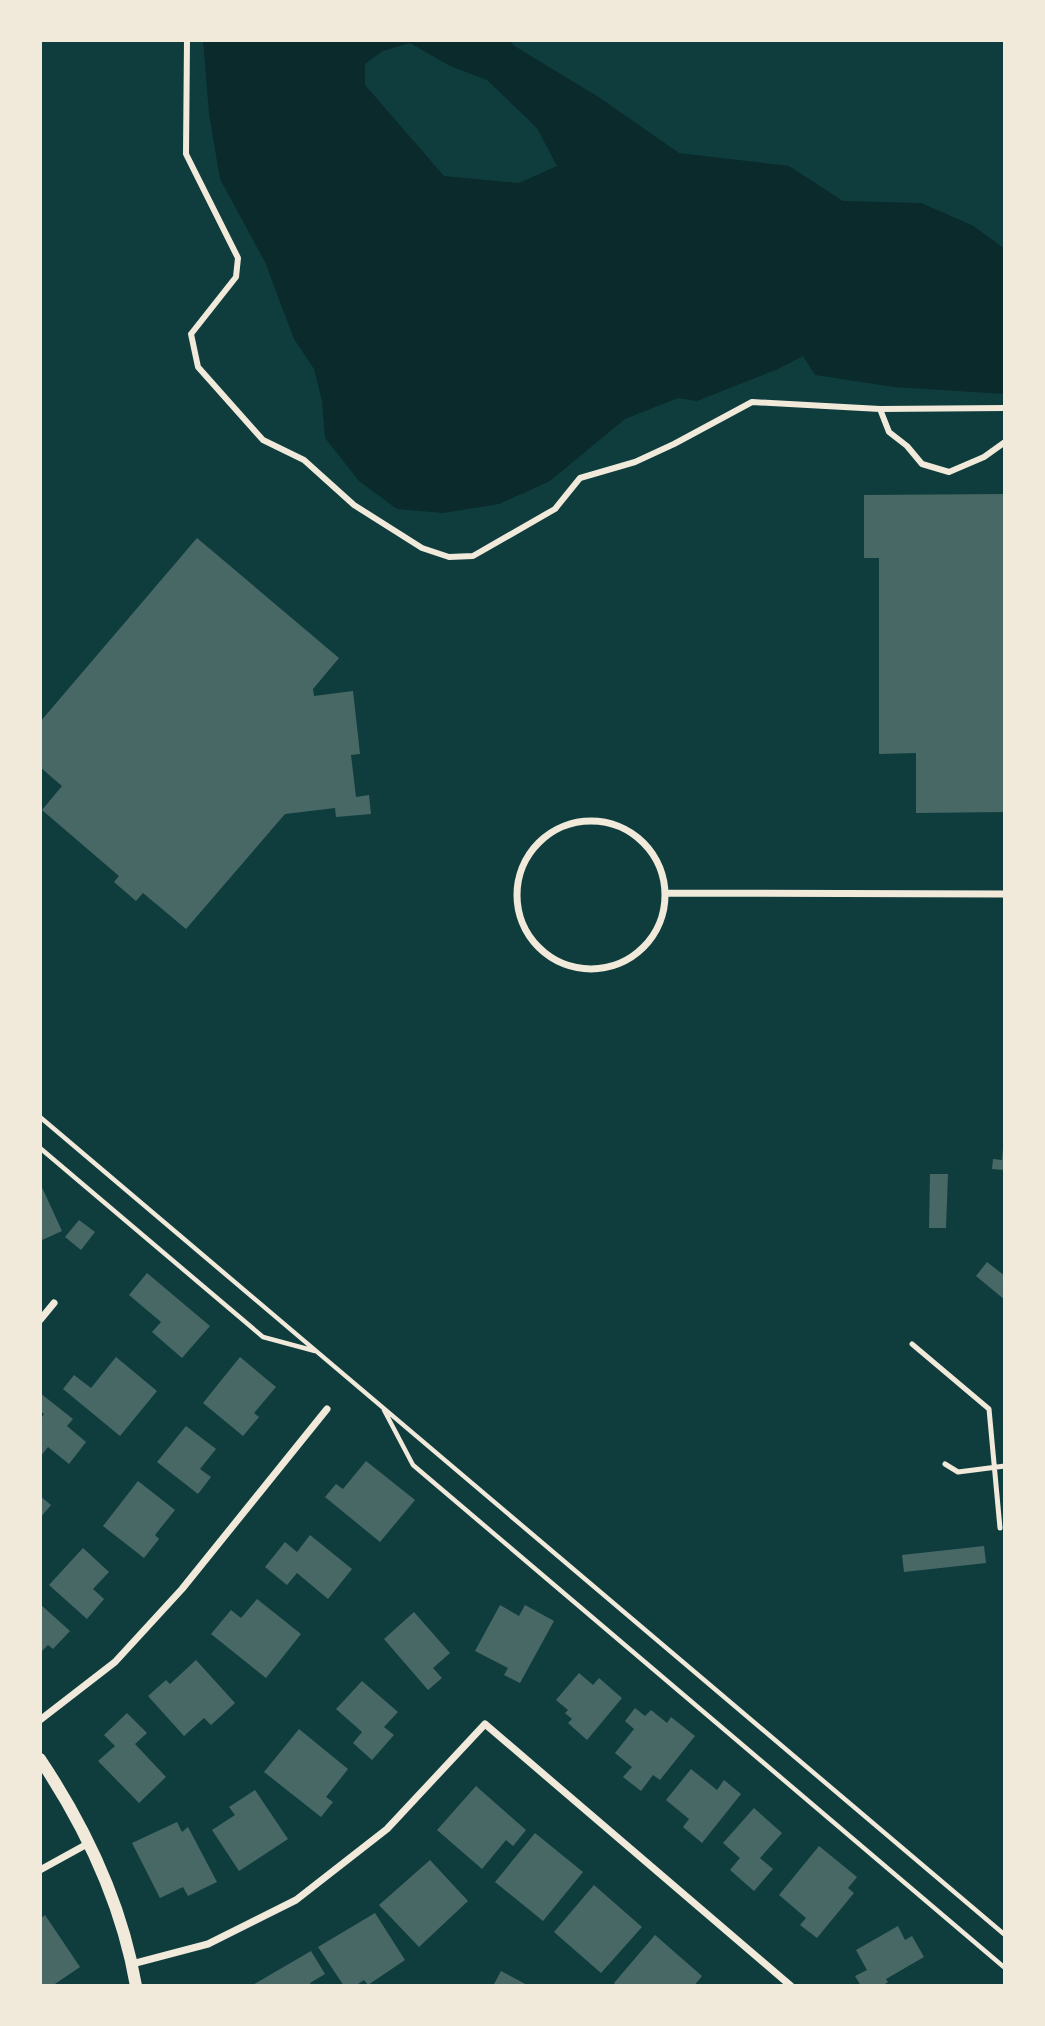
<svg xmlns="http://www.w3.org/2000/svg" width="1045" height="2026" font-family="'Libre Baskerville',serif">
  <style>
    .water { fill: #0a2a2b; fill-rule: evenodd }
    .building { fill: #486865 }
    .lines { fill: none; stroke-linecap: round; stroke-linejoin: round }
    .path { stroke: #f1e9da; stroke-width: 4.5 }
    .service { stroke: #f1e9da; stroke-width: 5 }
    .pedestrian { stroke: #f1e9da; stroke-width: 6 }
    .minor { stroke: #f1e9da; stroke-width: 7 }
    .tertiary { stroke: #f1e9da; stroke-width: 12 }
  </style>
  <rect width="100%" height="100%" fill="#0f3d3e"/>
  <path class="water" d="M203,40H509L513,45L600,98L679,153L789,166L843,201L921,203L972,225L1005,249V394L894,387L815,375L803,356L778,369L697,401L678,398L625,419L550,481L499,504L443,513L397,509L359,481L325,438L322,401L314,369L294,339L265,262L220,179L209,114ZM410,43L450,66L487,80L537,128L557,166L519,183L444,176L365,85V64L383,51Z"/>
  <path class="building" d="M1005,494V812L916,813V753L879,754V558H864V495Z
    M197,538L339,658L313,689L314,696L353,691L360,754L351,755L356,797L369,795L371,814L336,817L335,808L285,814L186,929L143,893L136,901L114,882L119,876L42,810L62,786L40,767V722Z
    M1003,1148H1005V1170L992,1169L993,1159L1002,1160Z
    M930,1174H948L946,1228H929Z
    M40,1183L62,1231L40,1241Z
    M79,1220L95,1232L81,1250L65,1237Z
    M987,1262L1005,1276V1300L976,1276Z
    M147,1273L210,1326L182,1358L152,1332L161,1322L129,1295Z
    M116,1357L157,1391L120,1436L63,1389L74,1375L91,1388Z
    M240,1357L276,1387L254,1413L259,1417L243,1436L203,1403Z
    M40,1393L73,1419L67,1426L86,1442L69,1464L48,1447L40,1457V1420L44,1414L40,1411Z
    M186,1426L216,1449L200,1469L211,1477L198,1494L157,1462Z
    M366,1461L415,1500L380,1542L325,1497L336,1484L343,1489Z
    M138,1481L175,1510L155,1535L159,1539L144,1558L103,1526Z
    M40,1496L51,1505L40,1518Z
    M310,1535L352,1569L328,1599L297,1573L287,1585L265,1567L285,1542L297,1552Z
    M984,1546L986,1563L904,1572L902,1555Z
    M83,1548L109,1572L93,1589L104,1599L87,1619L49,1585Z
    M257,1599L301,1634L266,1678L211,1634L231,1610L241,1618Z
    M40,1604L70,1631L53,1649L48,1645L40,1653Z
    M500,1605L519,1616L525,1605L554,1621L520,1683L504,1675L508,1668L475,1651Z
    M414,1612L450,1653L433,1668L442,1678L428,1690L384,1639Z
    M196,1660L235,1703L211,1725L204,1718L184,1736L148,1696L166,1680L170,1684Z
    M579,1673L593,1685L599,1678L622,1698L587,1740L568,1723L572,1719L565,1713L568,1710L556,1700Z
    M362,1681L398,1712L384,1727L394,1735L372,1760L353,1743L362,1732L336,1709Z
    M635,1708L645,1716L651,1710L667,1723L671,1717L695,1736L660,1780L653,1775L641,1791L623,1777L632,1767L615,1753L634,1729L625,1721Z
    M127,1713L147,1733L135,1744L166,1777L139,1803L98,1761L115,1746L104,1735Z
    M299,1729L348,1769L326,1797L333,1802L321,1817L264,1772Z
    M691,1769L717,1790L724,1780L741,1794L702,1843L683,1827L689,1819L666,1800Z
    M476,1786L526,1830L513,1846L506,1840L482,1869L437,1830Z
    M255,1790L288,1839L239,1871L212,1830L235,1815L229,1807Z
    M754,1808L782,1833L760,1858L773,1869L754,1891L730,1870L740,1858L723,1843Z
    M177,1822L182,1832L188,1827L217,1882L188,1896L183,1887L160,1898L132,1843Z
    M535,1833L583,1872L543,1921L495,1882Z
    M819,1846L857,1877L848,1888L854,1893L817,1938L800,1925L806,1918L779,1895Z
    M430,1860L468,1901L419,1947L379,1905Z
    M594,1885L642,1927L601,1973L554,1932Z
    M375,1913L405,1960L368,1985L364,1980L355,1986H344L318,1947Z
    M45,1915L80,1967L52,1986H40V1919Z
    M898,1926L905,1940L912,1936L924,1957L886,1979L888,1982L882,1986H861L855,1976L867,1970L856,1950Z
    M655,1935L702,1976L694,1986H617L614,1983Z
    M311,1951L325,1974L310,1983L312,1986H251Z
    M501,1971L529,1986H493Z"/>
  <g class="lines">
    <path class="path" d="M40,1117L1005,1935
      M40,1148L263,1337L315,1351
      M384,1410L413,1465L1005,1968"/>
    <path class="service" d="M912,1344L989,1409L1000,1528
      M945,1464L958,1472L1005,1466"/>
    <path class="pedestrian" d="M187,40L186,154L238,258L236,277L191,334L198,367L263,440L304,460L354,505L422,548L449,557L473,556L555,509L580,478L635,462L674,444L752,402L880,409L1005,408
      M880,409L889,432L907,446L922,464L949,472L984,457L1005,442"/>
    <path class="minor" d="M517 895a74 74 0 1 1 148 0a74 74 0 1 1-148 0Z
      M665,893L1005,894
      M40,1320L54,1303
      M40,1720L115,1662L182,1589L327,1409
      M40,1870L89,1843
      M132,1964L208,1944L296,1900L387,1829L485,1724L791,1986"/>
    <path class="tertiary" d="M40,1759C86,1828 122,1904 136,1986"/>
  </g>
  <rect width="1045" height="2026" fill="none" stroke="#f1e9da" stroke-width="84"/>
</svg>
